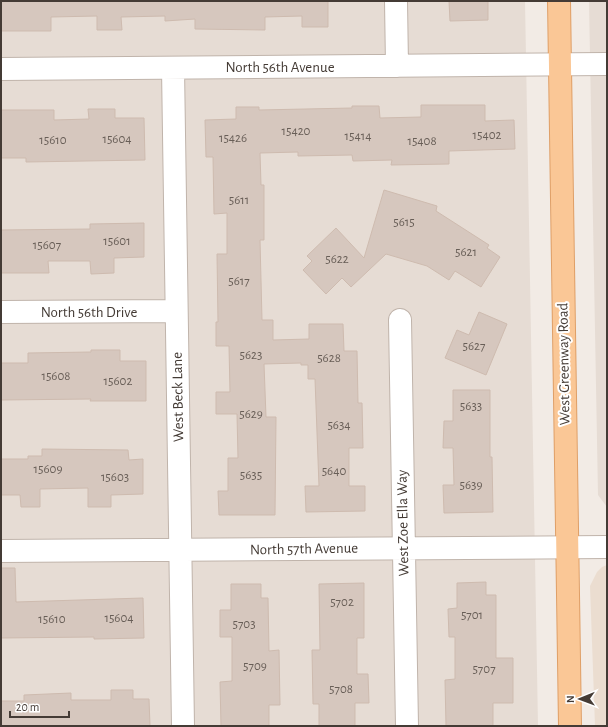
<svg xmlns="http://www.w3.org/2000/svg" width="608" height="727" font-family="'Alegreya Sans',sans-serif">
  <style>
    .residential { fill: #e6dcd4 }
    .education { fill: #ebddd0 }
    .building { fill: #d6c7be; stroke: #cebbaf }
    .lines { fill: none; stroke-linecap: round; stroke-linejoin: round }
    .minor-casing { stroke: #c0b4ab; stroke-width: 24 }
    .major-casing { stroke: #df9f67; stroke-width: 24 }
    .minor { stroke: #fff; stroke-width: 22 }
    .major { stroke: #fac796; stroke-width: 22 }
    .labels { text-anchor: middle; dominant-baseline: central; stroke-width: 4; stroke-linejoin: round; paint-order: stroke }
    .number-label { font-size: 13px; fill: #685e57 }
    .street-label { font-size: 15px; fill: #443b35; stroke: #fff }
  </style>
  <rect width="100%" height="100%" fill="#f2ebe5"/>
  <path class="residential" d="M1,1H525L538,726H1Z
    M589,1H607V507L598,495Z"/>
  <path class="education" d="M607,565V726H595L590,586L597,572L602,567Z"/>
  <path class="building" d="M1,1H328V27H302V16L265,17V30L195,29V19L165,21V16L121,17L122,30H97V16L51,17V31H1Z
    M449,1H488V20L450,21Z
    M421,105H485V121L514,120L515,149L449,151V164L391,165L392,160L353,161L352,155L298,156V152L260,153L261,185H264V240H260L262,320H273V340L309,339V324H343L344,351H357L358,403H362L363,448H349V486H365V511L306,512L305,486H319L315,379H308V365H301V363L264,364L266,417H276L275,515H219L218,491H228V458H238L237,414H216V392H230L229,346H216V322H218L217,254H227V213L214,214L213,157H206L205,120L236,119V107H259V110L352,108V106H379L380,118L421,117Z
    M88,109H115V118H144L145,160L26,162V158H1V110H54V120L89,119Z
    M384,190L437,206L436,211L489,245L487,248L500,257L481,287L455,271L449,280L427,266L386,254L351,287L342,278L326,294L303,270L312,261L307,256L336,228L364,258Z
    M144,223V257L114,258V273L91,274L90,261H48L49,273H1V230L90,229V224Z
    M479,312L507,324L486,375L445,358L457,330L469,335Z
    M91,350H120V361H146V401H90L91,399L1,400V363H28V353L91,352Z
    M453,390H490V457H492L493,512L444,513L443,485H454L453,448H443L444,421H453Z
    M42,449L128,450L129,460L143,459V494L111,495V507H88V488L40,489V507H21L20,495H1V459H28V456H42Z
    M1,568H15L16,602L143,598L144,638L94,639V637L1,638Z
    M486,582V595H496V658H513V703H493V726H446L445,680L455,679V637H449L448,609L457,608V583Z
    M364,583V638H357V674H368L369,703H355V726H319V704H313L312,650H320L319,584Z
    M231,584H261V598H268L269,651L279,650L280,705H269V726H221L220,682L232,681V637H220V610H231Z
    M111,690H133V699H149L150,726H1V701H24V695L71,693V700H111Z"/>
  <g class="lines">
    <g class="minor-casing">
      <path id="minor" d="M396,1L397,66
        M173,68L183,726
        M1,69L607,64
        M1,312L176,311
        M400,320L407,726
        M1,551L607,547"/>
    </g>
    <g class="major-casing">
      <path id="major" d="M559,1L570,726"/>
    </g>
    <use href="#minor" class="minor"/>
    <use href="#major" class="major"/>
  </g>
  <g class="labels">
    <g class="number-label">
      <text x="296" y="131">15420</text>
      <text x="487" y="135">15402</text>
      <text x="358" y="136">15414</text>
      <text x="233" y="138">15426</text>
      <text x="117" y="139">15604</text>
      <text x="53" y="140">15610</text>
      <text x="422" y="141">15408</text>
      <text x="239" y="200">5611</text>
      <text x="404" y="222">5615</text>
      <text x="117" y="241">15601</text>
      <text x="47" y="245">15607</text>
      <text x="466" y="252">5621</text>
      <text x="337" y="259">5622</text>
      <text x="239" y="281">5617</text>
      <text x="474" y="346">5627</text>
      <text x="251" y="355">5623</text>
      <text x="329" y="358">5628</text>
      <text x="56" y="376">15608</text>
      <text x="118" y="381">15602</text>
      <text x="471" y="406">5633</text>
      <text x="251" y="414">5629</text>
      <text x="339" y="425">5634</text>
      <text x="48" y="469">15609</text>
      <text x="334" y="471">5640</text>
      <text x="251" y="475">5635</text>
      <text x="115" y="477">15603</text>
      <text x="471" y="485">5639</text>
      <text x="342" y="602">5702</text>
      <text x="472" y="615">5701</text>
      <text x="119" y="618">15604</text>
      <text x="52" y="619">15610</text>
      <text x="244" y="624">5703</text>
      <text x="255" y="666">5709</text>
      <text x="484" y="669">5707</text>
      <text x="341" y="689">5708</text>
    </g>
    <g class="street-label">
      <text x="280" y="67">North 56th Avenue</text>
      <text x="89" y="312">North 56th Drive</text>
      <text transform="translate(564 364) rotate(-91)">West Greenway Road</text>
      <text transform="translate(178 397) rotate(-91)">West Beck Lane</text>
      <text transform="translate(403 523) rotate(-91)">West Zoe Ella Way</text>
      <text transform="translate(304 549) rotate(-1)">North 57th Avenue</text>
    </g>
  </g>
  <rect width="608" height="727" fill="none" stroke="#443b35" stroke-width="4"/>
  <g transform="translate(580 699) rotate(269)" stroke="#ffffff" stroke-width="3" paint-order="stroke">
  <path d="M0-3L7 15L0 10L-7 15Z" fill="#443b35"/>
  <text y="-6" font-size="11" font-weight="bold" text-anchor="middle" fill="#443b35">N</text>
  </g>
  <path d="M10 711v6h59v-6" fill="none" stroke="#443b35" stroke-width="2"/>
  <text x="16" y="711" font-size="12" fill="#443b35" stroke="#ffffff" stroke-width="3" paint-order="stroke">20 m</text>
</svg>
